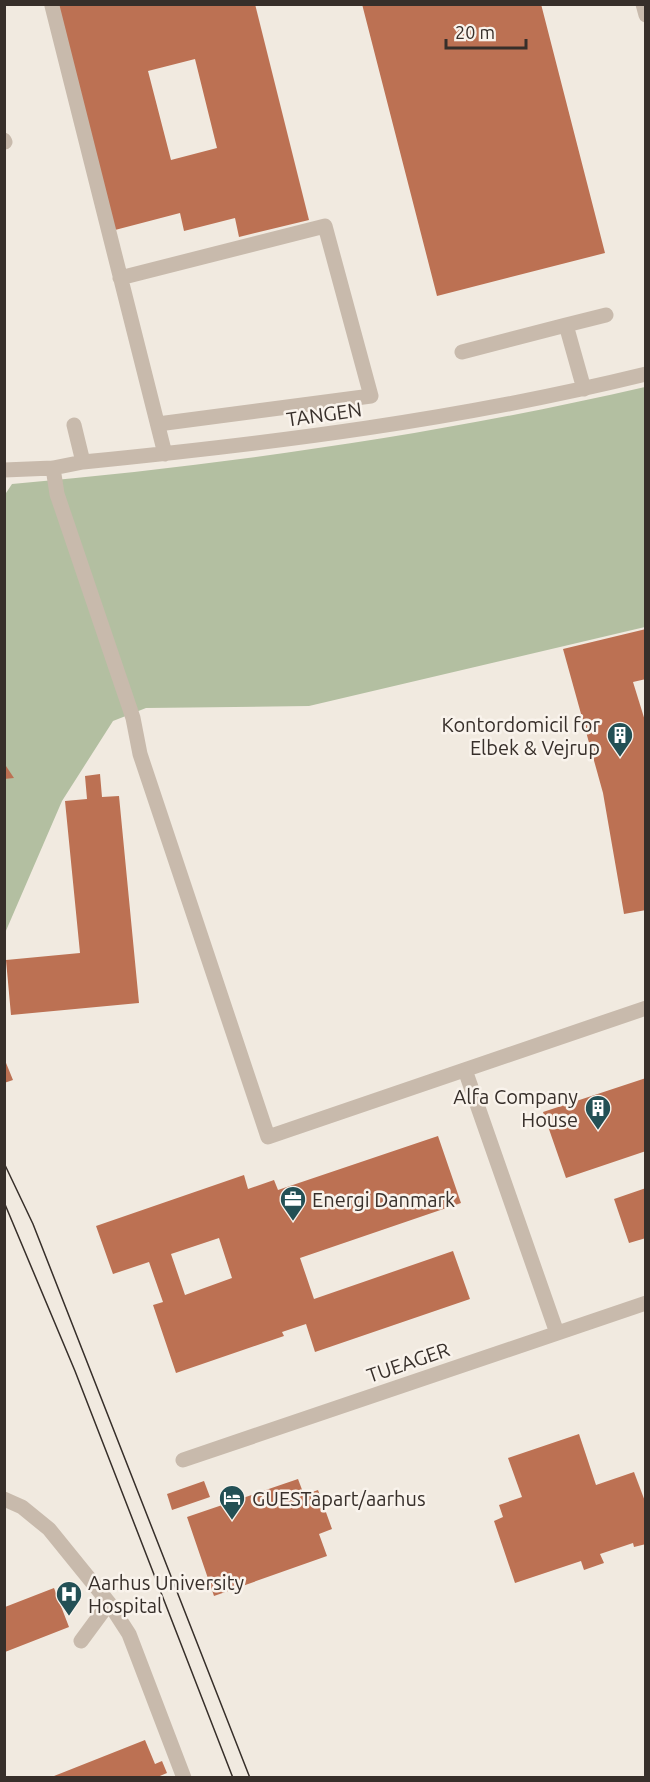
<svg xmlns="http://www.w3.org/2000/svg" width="650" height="1782" font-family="Ubuntu,sans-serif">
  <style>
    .green { fill: #b3bfa1 }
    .building { fill: #bc7153; fill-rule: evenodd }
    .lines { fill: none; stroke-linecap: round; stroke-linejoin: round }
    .minor { stroke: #c8baac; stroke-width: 15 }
    .tram { stroke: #372f2a; stroke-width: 1.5 }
    .labels { text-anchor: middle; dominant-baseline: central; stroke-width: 5; stroke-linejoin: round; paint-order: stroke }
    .street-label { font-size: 20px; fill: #372f2a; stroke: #f9f3ec }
    .poi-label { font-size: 20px; fill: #372f2a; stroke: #f9f3ec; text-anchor: start }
  </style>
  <rect width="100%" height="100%" fill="#f1eae0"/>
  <path class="green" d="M645,387V627L309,706L146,708L113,721L62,801L5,933L4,496L12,484C225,465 436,435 645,387Z"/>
  <path class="building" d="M58,4H255L309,220L239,237L235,218L184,231L180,213L115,230ZM195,59L217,148L171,160L148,71Z
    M362,4H541L605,253L437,296Z
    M646,629V679L633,682L646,724V910L624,914L603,793L563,649Z
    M4,763L14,778L4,779Z
    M100,774L102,797L119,796L139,1003L11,1015L6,960L80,953L65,801L87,799L85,776Z
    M4,1058L13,1080L4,1083Z
    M646,1078V1151L566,1178L543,1112Z
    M438,1136L461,1203L300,1258L314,1299L453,1251L470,1299L315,1352L306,1324L282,1332L284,1336L176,1373L153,1305L163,1302L149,1262L113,1274L96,1226L244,1175L248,1189L274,1180L278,1190ZM219,1238L232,1278L185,1295L171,1254Z
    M646,1188V1238L629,1243L614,1199Z
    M579,1434L596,1485L634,1472L646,1504V1544L634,1547L633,1543L600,1554L604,1563L584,1570L581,1561L515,1583L494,1521L503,1517L499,1505L522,1497L508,1458Z
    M298,1479L304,1495L318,1490L332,1529L319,1534L327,1556L214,1596L187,1517Z
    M204,1481L210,1497L172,1510L167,1494Z
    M54,1588L69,1627L5,1652V1607Z
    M145,1740L155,1764L162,1761L167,1773L155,1778H49Z"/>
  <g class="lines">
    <path class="minor" d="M643,4L646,15
      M52,6L165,454
      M4,140L5,142
      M120,278L325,226L371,396L158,424
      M566,325L606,315
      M462,352L566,325L584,389
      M74,425L83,462
      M53,468L57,494L133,718L140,754L268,1137L646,1008
      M4,470L53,468L83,462C275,443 458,420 646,374
      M465,1070L557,1333
      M183,1460L646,1303
      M4,1499L22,1507L49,1529L109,1603L129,1634L184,1778
      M81,1641L109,1603"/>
    <path class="tram" d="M4,1163L33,1224L250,1778
      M4,1202L75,1371L233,1778"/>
  </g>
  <defs>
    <g id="building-pin" transform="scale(1.35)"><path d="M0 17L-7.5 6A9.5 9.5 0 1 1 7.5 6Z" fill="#235055" stroke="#f9f3ec"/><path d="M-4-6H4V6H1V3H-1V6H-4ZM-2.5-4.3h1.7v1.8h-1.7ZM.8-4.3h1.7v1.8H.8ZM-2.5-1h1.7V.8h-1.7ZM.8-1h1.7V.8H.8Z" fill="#fff"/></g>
    <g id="office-pin" transform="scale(1.35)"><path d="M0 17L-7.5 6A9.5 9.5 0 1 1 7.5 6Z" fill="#235055" stroke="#f9f3ec"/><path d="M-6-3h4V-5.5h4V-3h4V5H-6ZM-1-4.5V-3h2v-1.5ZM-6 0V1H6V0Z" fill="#fff"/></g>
    <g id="hotel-pin" transform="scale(1.35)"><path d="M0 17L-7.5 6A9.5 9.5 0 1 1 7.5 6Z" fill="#235055" stroke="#f9f3ec"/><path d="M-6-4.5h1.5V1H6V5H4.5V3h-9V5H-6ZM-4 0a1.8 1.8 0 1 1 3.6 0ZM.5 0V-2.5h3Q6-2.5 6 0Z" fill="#fff"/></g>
    <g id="hospital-pin" transform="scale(1.35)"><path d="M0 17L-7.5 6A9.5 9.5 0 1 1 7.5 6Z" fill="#235055" stroke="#f9f3ec"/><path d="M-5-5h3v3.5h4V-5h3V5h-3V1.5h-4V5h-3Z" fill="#fff"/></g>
  </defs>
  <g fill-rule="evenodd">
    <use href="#building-pin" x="620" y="735"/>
    <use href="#building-pin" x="598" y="1108"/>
    <use href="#office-pin" x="293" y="1199"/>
    <use href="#hotel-pin" x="232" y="1498"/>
    <use href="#hospital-pin" x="69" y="1594"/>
  </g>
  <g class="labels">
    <g class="street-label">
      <text transform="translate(324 414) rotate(-8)">TANGEN</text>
      <text transform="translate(408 1362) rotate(-19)">TUEAGER</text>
    </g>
    <g class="poi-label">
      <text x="600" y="724" text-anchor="end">Kontordomicil for<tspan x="600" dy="23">Elbek &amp; Vejrup</tspan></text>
      <text x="578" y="1096" text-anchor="end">Alfa Company<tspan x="578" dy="23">House</tspan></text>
      <text x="312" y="1199">Energi Danmark</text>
      <text x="252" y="1498">GUESTapart/aarhus</text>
      <text x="88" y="1582">Aarhus University<tspan x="88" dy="23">Hospital</tspan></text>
    </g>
  </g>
  <rect width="650" height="1782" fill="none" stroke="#372f2a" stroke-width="12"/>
  <path d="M446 39v9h80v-9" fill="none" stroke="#372f2a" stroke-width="3"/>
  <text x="455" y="39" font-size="18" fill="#372f2a" stroke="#f9f3ec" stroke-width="4.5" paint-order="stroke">20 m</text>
</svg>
